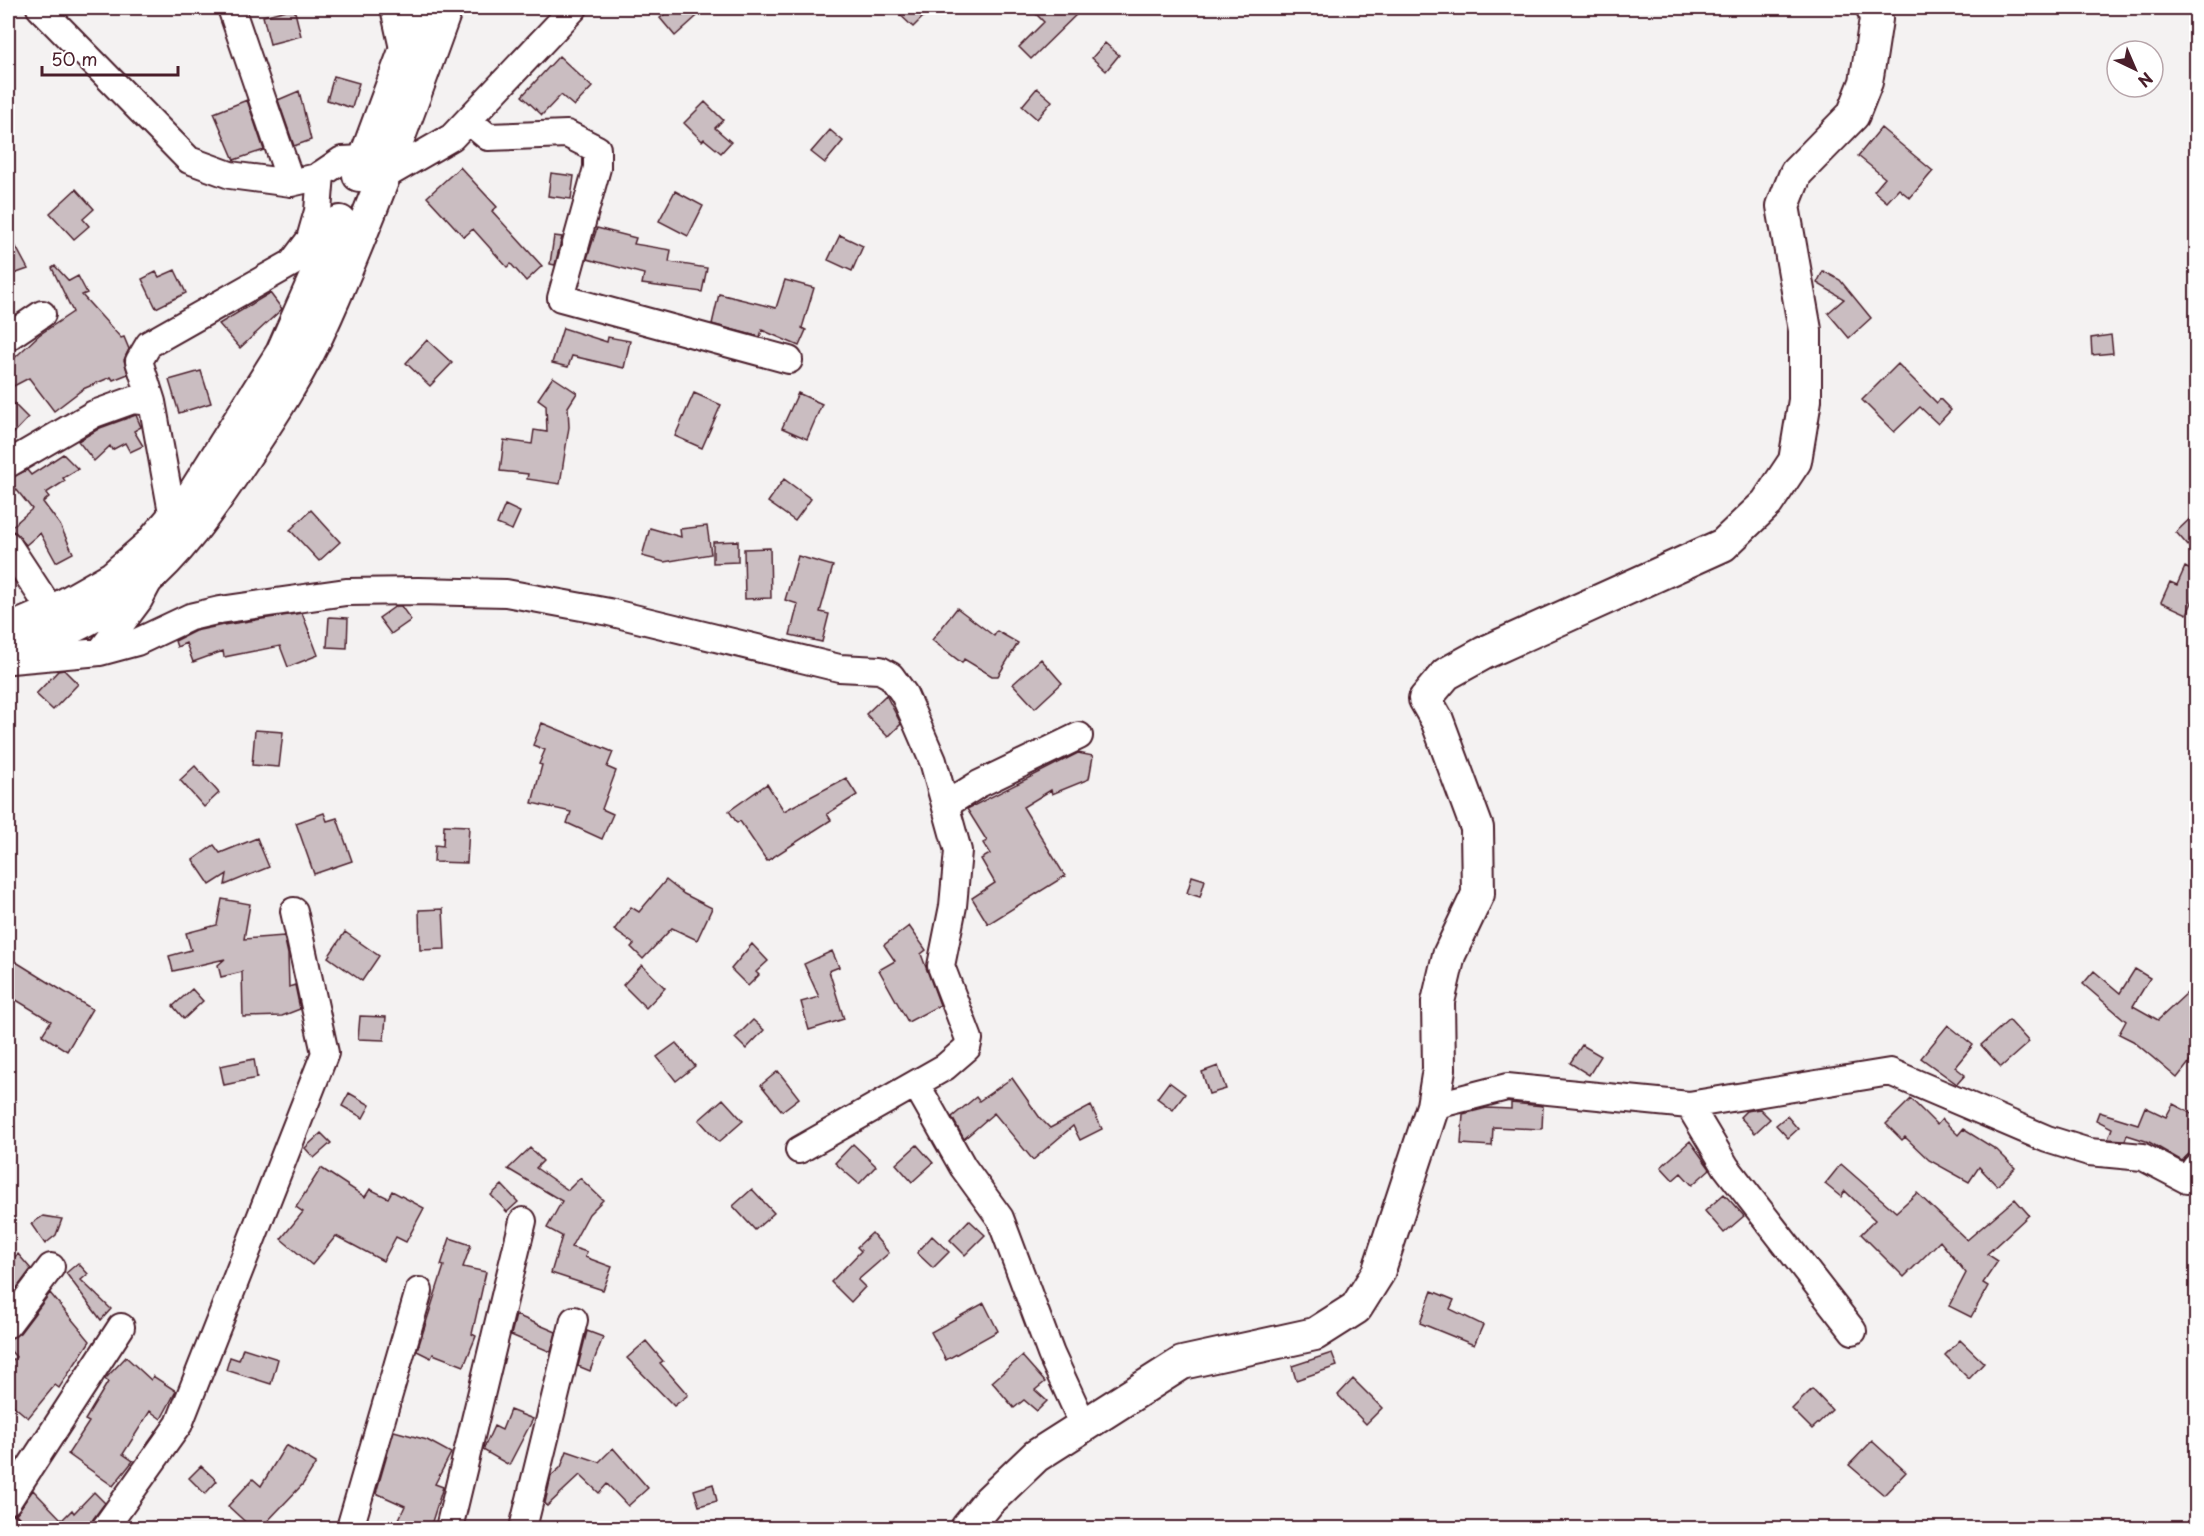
<svg xmlns="http://www.w3.org/2000/svg" width="2204" height="1536" font-family="'Playpen Sans',sans-serif">
  <style>
    .building { fill: #cabdc1; stroke: #4a1f2b; stroke-width: 1.5 }
    .lines { fill: none; stroke-linecap: round; stroke-linejoin: round }
    .minor-casing { stroke: #4a1f2b; stroke-width: 30 }
    .major-casing { stroke: #4a1f2b; stroke-width: 36 }
    .minor { stroke: #fff; stroke-width: 26 }
    .major { stroke: #fff; stroke-width: 32 }
  </style>
  <rect width="100%" height="100%" fill="#f4f2f2"/>
  <filter id="ink" filterUnits="userSpaceOnUse"><feTurbulence type="fractalNoise" baseFrequency=".0167" numOctaves="2"/><feDisplacementMap in="SourceGraphic" scale="12" xChannelSelector="R" yChannelSelector="G"/><feConvolveMatrix kernelMatrix="1 2 1 2 8 2 1 2 1" color-interpolation-filters="sRGB"/></filter>
  <g filter="url(#ink)">
    <path class="building" d="M294,8L301,36L270,44L263,16Z
      M672,8H706L675,36L660,18Z
      M893,8H932L913,27Z
      M1030,8H1083L1031,59L1019,47L1044,22Z
      M1105,43L1119,55L1106,71L1092,58Z
      M559,56L592,87L574,106L561,95L542,115L522,96Z
      M334,76L359,83L352,108L327,100Z
      M1037,88L1052,101L1037,119L1022,106Z
      M299,91L311,140L294,146L278,100Z
      M247,100L264,150L234,160L214,113Z
      M705,102L723,120L715,128L731,142L721,153L704,139L702,141L684,123Z
      M1881,128L1933,171L1910,198L1899,189L1887,202L1874,191L1885,178L1858,156Z
      M830,130L843,141L825,163L811,152Z
      M460,167L497,207L492,211L542,266L526,281L511,264L507,267L473,229L464,237L427,197Z
      M551,173L574,176L571,199L548,196Z
      M76,189L94,209L83,219L89,226L74,239L50,213Z
      M675,191L703,206L688,236L659,221Z
      M597,228L636,238L634,244L671,250L669,262L707,268L702,292L642,284L644,274L587,259Z
      M8,232L28,269L11,275L8,265Z
      M840,235L863,246L852,271L828,260Z
      M554,236L562,237L555,265L550,264Z
      M55,266L69,281L78,276L87,293L82,295L121,338L124,337L129,349L124,360L128,374L113,380L111,377L83,389L54,411L29,378L8,389V364L39,335L73,312L52,268Z
      M175,270L186,293L156,308L142,279L156,272L159,277Z
      M1823,271L1840,280L1871,318L1849,338L1828,313L1844,299L1817,283Z
      M785,280L814,288L802,328L806,330L799,346L762,330L760,337L712,324L719,294L776,308Z
      M270,293L282,309L240,348L219,324Z
      M563,328L607,342L608,337L630,341L624,368L572,356L568,367L552,363Z
      M2111,335L2113,353L2092,355L2091,338Z
      M427,340L452,363L430,386L406,363Z
      M1898,364L1937,403L1940,399L1951,410L1938,424L1920,407L1894,432L1862,400Z
      M201,371L211,403L179,413L169,380Z
      M553,377L577,393L568,407L569,427L560,484L527,479L528,474L500,471L504,440L532,444L534,430L547,432L546,405L538,399Z
      M694,393L721,405L702,448L675,436Z
      M798,393L822,404L807,439L782,428Z
      M8,398L28,418L8,439Z
      M136,415L141,427L134,431L143,446L130,452L125,443L112,450L110,446L94,461L78,441L100,428Z
      M63,454L78,469L63,478L65,481L46,493L49,497L43,502L60,525L73,553L56,562L40,533L26,545L15,532L8,530L32,509L8,479L27,470L31,475Z
      M784,479L811,499L795,521L768,502Z
      M505,505L520,512L512,530L497,524Z
      M311,510L340,542L319,561L290,530Z
      M2196,513V555L2176,532Z
      M707,526L711,554L664,562L642,556L650,528L681,537L680,529Z
      M738,541V562L713,563V542Z
      M770,548L771,598L745,599L744,549Z
      M798,556L833,566L820,612L829,614L822,642L790,635L798,604L785,600Z
      M2185,567L2196,573V593L2187,614L2161,602L2170,582L2177,585Z
      M396,606H401L411,620L391,634L379,618Z
      M957,608L994,636L997,631L1018,643L998,676H992L964,659L962,663L932,640Z
      M302,613L318,655L288,667L280,646L224,657L223,651L193,662L186,643L177,647L175,641L195,631L223,625Z
      M329,617L348,618L347,648L327,647Z
      M1041,659L1062,683L1035,708L1013,684Z
      M64,670L78,684L53,710L36,694L58,671Z
      M886,695L901,724L888,737L866,714Z
      M542,723L613,752L607,767L616,771L602,809L613,814L602,839L567,823L571,812L532,803L542,765L539,764L545,750L533,745Z
      M255,730L283,732L279,767L252,765Z
      M1078,753L1093,756L1089,779L1052,794L1051,790L1023,807L1065,876L988,924L972,898L995,883L981,859L990,854L983,843L987,841L967,809Z
      M195,766L219,793L204,807L180,780Z
      M846,778L857,795L827,814L831,820L767,861L740,821L737,823L729,811L767,784L784,811Z
      M324,813L327,821L337,818L352,861L314,874L296,823Z
      M444,825L469,826L467,863L434,862L435,845L443,846Z
      M257,838L269,867L225,885L227,874L210,885L193,860L214,845L220,853Z
      M1192,876L1205,880L1200,897L1187,893Z
      M666,880L684,894L712,908L697,940L672,928L643,959L631,947L634,944L614,930L631,907L639,912Z
      M222,899L250,904L244,939L284,936L288,954L289,987L295,985L300,1009L282,1016L243,1017L242,972L221,977L218,965L225,959L173,971L169,956L191,950L186,933L217,925Z
      M443,909L445,949L420,950L419,910Z
      M909,926L926,950L921,954L940,1005L908,1022L879,970L895,961L884,945Z
      M345,932L379,956L362,981L328,957Z
      M752,944L768,961L756,972L759,975L748,986L731,969Z
      M832,951L839,967L829,971L844,1019L809,1030L801,1002L819,997L804,964Z
      M8,957L92,1009L67,1051L42,1035L51,1021L8,995Z
      M642,965L665,988L646,1008L623,985Z
      M2135,969L2150,978L2133,1006L2158,1020L2187,993L2196,1003V1054L2177,1078L2133,1041L2119,1034L2126,1021L2083,984L2094,971L2120,993Z
      M192,989L203,1001L184,1019L173,1006Z
      M360,1016L386,1017L384,1040L358,1039Z
      M753,1020L764,1030L746,1049L735,1038Z
      M2009,1020L2029,1042L2001,1067L1981,1045Z
      M1948,1025L1973,1045L1955,1067L1965,1075L1957,1084L1921,1058Z
      M676,1043L695,1066L676,1081L657,1057Z
      M1582,1045L1601,1056L1589,1075L1570,1063Z
      M254,1059L257,1078L224,1085L220,1066Z
      M1218,1066L1226,1089L1209,1094L1202,1072Z
      M778,1071L799,1098L782,1111L761,1085Z
      M1012,1078L1040,1118L1050,1128L1091,1106L1102,1129L1080,1140L1073,1126L1033,1160L994,1113L964,1139L952,1117L976,1097L979,1101Z
      M1169,1082L1185,1094L1173,1110L1157,1098Z
      M349,1093L370,1105L363,1118L342,1106Z
      M723,1099L743,1121L719,1142L699,1120Z
      M1911,1099L1937,1125L1942,1119L1958,1135L1963,1129L1997,1150L2015,1168L1997,1186L1979,1167L1969,1182L1929,1160L1905,1137L1902,1140L1886,1124Z
      M1511,1103L1543,1106L1542,1129L1493,1127L1492,1146L1461,1144L1463,1114L1487,1108L1511,1109Z
      M2173,1104L2196,1116V1152L2189,1154L2182,1161L2149,1142L2127,1135L2125,1140L2108,1139L2112,1128L2096,1120L2099,1112L2138,1124L2145,1107L2166,1117Z
      M1760,1109L1770,1119L1755,1133L1740,1117L1746,1111Z
      M1787,1116L1798,1129L1788,1138L1776,1125Z
      M321,1133L331,1143L314,1158L305,1148Z
      M1690,1141L1710,1169L1692,1185L1681,1173L1673,1180L1661,1167Z
      M853,1144L876,1166L859,1184L835,1163Z
      M917,1145L933,1163L912,1182L896,1164Z
      M530,1148L543,1161L536,1168L568,1190L580,1178L603,1200L589,1214L571,1247L587,1252L585,1257L612,1267L603,1290L551,1273L562,1236L547,1228L562,1201L508,1169Z
      M1841,1164L1896,1212L1917,1193L1967,1240L2015,1199L2029,1215L1987,1254L1998,1261L1983,1283L1988,1286L1971,1317L1949,1306L1966,1273L1940,1241L1904,1277L1861,1234L1875,1220L1845,1191L1841,1197L1825,1184Z
      M321,1168L365,1197L370,1189L388,1198L392,1191L424,1208L406,1242L396,1237L383,1261L336,1236L312,1265L281,1239L303,1212L296,1207Z
      M502,1185L518,1202L507,1212L491,1195Z
      M752,1189L774,1213L755,1230L733,1206Z
      M1724,1194L1744,1216L1724,1233L1705,1211Z
      M43,1216L62,1219L56,1235L45,1244L31,1224Z
      M969,1220L985,1235L965,1255L950,1240Z
      M872,1233L889,1253L858,1280L865,1287L851,1302L831,1282L861,1251L857,1247Z
      M932,1236L949,1252L933,1268L917,1253Z
      M450,1238L471,1245L463,1267L486,1272L472,1334L476,1336L464,1366L433,1354L431,1358L417,1351L444,1266L441,1265Z
      M18,1254L31,1269L8,1300V1285L14,1278L8,1270V1263Z
      M78,1263L88,1274L81,1280L111,1309L101,1320L66,1273Z
      M1432,1291L1454,1300L1450,1309L1483,1325L1474,1345L1420,1323Z
      M50,1293L90,1341L59,1388L55,1385L28,1418L8,1401V1364L16,1357L8,1348V1339L20,1333Z
      M984,1303L998,1331L946,1360L931,1332Z
      M516,1315L556,1332L551,1352L511,1335Z
      M587,1331L603,1337L590,1371L578,1366Z
      M1960,1340L1984,1363L1969,1379L1945,1355Z
      M646,1341L663,1361L660,1363L688,1395L674,1406L627,1358Z
      M243,1348L278,1359L271,1384L226,1370L230,1357L239,1360Z
      M1332,1353L1337,1366L1296,1380L1292,1366Z
      M1022,1356L1045,1382L1035,1390L1047,1401L1037,1411L1024,1400L1014,1408L992,1382Z
      M126,1357L151,1380L153,1376L176,1391L161,1419L150,1411L123,1454L133,1461L113,1486L68,1454L89,1422L85,1420L108,1382L105,1379Z
      M1353,1379L1382,1408L1366,1424L1338,1395Z
      M1812,1389L1832,1410L1812,1429L1792,1409Z
      M510,1410L533,1419L509,1465L483,1450L494,1426L502,1430Z
      M394,1431L427,1440L451,1453L435,1484L443,1487L430,1528H395L405,1506L376,1493Z
      M1872,1441L1906,1472L1884,1495L1849,1465Z
      M286,1445L316,1463L303,1484L261,1528H252L228,1506L253,1479L261,1486Z
      M613,1448L648,1488L628,1506L607,1484L599,1493L580,1475L547,1506L545,1503L551,1476L561,1467L567,1451L599,1462Z
      M201,1466L217,1481L205,1494L189,1478Z
      M713,1484L717,1501L699,1506L694,1490Z
      M33,1490L62,1520L72,1510L74,1513L94,1492L105,1503L93,1519L90,1528H30L16,1514Z"/>
    <g class="lines">
      <g class="minor-casing">
        <path id="minor" d="M40,8L189,160L230,175L291,183L317,177L342,160L365,159
          M231,8L291,183
          M394,8L404,53
          M469,121L488,137L567,134L597,149V168L561,298L789,360
          M381,178L452,137L574,8
          M8,337L42,314
          M152,402L139,361L149,344L292,263L310,239L318,211L321,174
          M8,464L94,414L133,400L152,402L173,518
          M8,545L52,612
          M100,652L139,600L148,583
          M11,660L100,652L137,642L190,617L220,610L346,592L418,591L506,593L609,612L839,668L880,670L891,676L904,694L933,761L958,851L953,906L941,966L969,1039L967,1048L945,1067L799,1150
          M947,804L979,784L1079,736
          M916,1084L963,1167L1000,1218L1051,1354L1084,1426
          M1689,1105L1726,1167L1853,1331
          M1433,1106L1507,1087L1689,1105L1890,1072L2047,1139L2089,1152L2143,1157L2187,1180L2196,1167
          M8,1324L51,1267
          M8,1501L121,1327
          M8,1527L9,1528
          M105,1528L179,1424L325,1053L294,911
          M350,1528L419,1291
          M449,1528L523,1221
          M523,1528L574,1320"/>
      </g>
      <g class="major-casing">
        <path id="major" d="M359,175L421,8
          M8,631L52,612L112,578L150,545L194,493L282,353L340,222
          M8,656C53,636 100,617 139,586C179,553 208,511 237,468C269,420 303,369 326,316C371,215 409,111 446,8
          M967,1528L989,1501L1036,1456L1182,1363L1315,1334L1356,1308L1378,1273L1433,1106L1439,1069L1438,1002L1449,955L1478,894L1477,828L1437,720L1425,699L1446,674L1484,653L1723,545L1767,503L1795,461L1805,400V330L1783,206L1796,173L1853,115L1866,82L1871,52L1876,19L1873,8"/>
      </g>
      <use href="#minor" class="minor"/>
      <use href="#major" class="major"/>
    </g>
  </g>
  <rect width="2204" height="1536" fill="none" stroke="#fff" stroke-width="30"/>
  <rect x="15" y="15" width="2174" height="1506" fill="none" stroke="#4a1f2b" stroke-width="2" filter="url(#ink)"/>
  <g transform="translate(2135 69) rotate(136)"><circle r="28" fill="#ffffff" stroke="#b7a5aa" stroke-width="1.5"/>
  <path d="M0-4.5L10 22L0 15L-10 22Z" fill="#4a1f2b"/>
  <text y="-9" font-size="16" font-weight="bold" text-anchor="middle" fill="#4a1f2b">N</text>
  </g>
  <path d="M42 66v9h136v-9" fill="none" stroke="#4a1f2b" stroke-width="3"/>
  <text x="51" y="66" font-size="18" fill="#4a1f2b" stroke="#ffffff" stroke-width="4.5" paint-order="stroke">50 m</text>
</svg>
